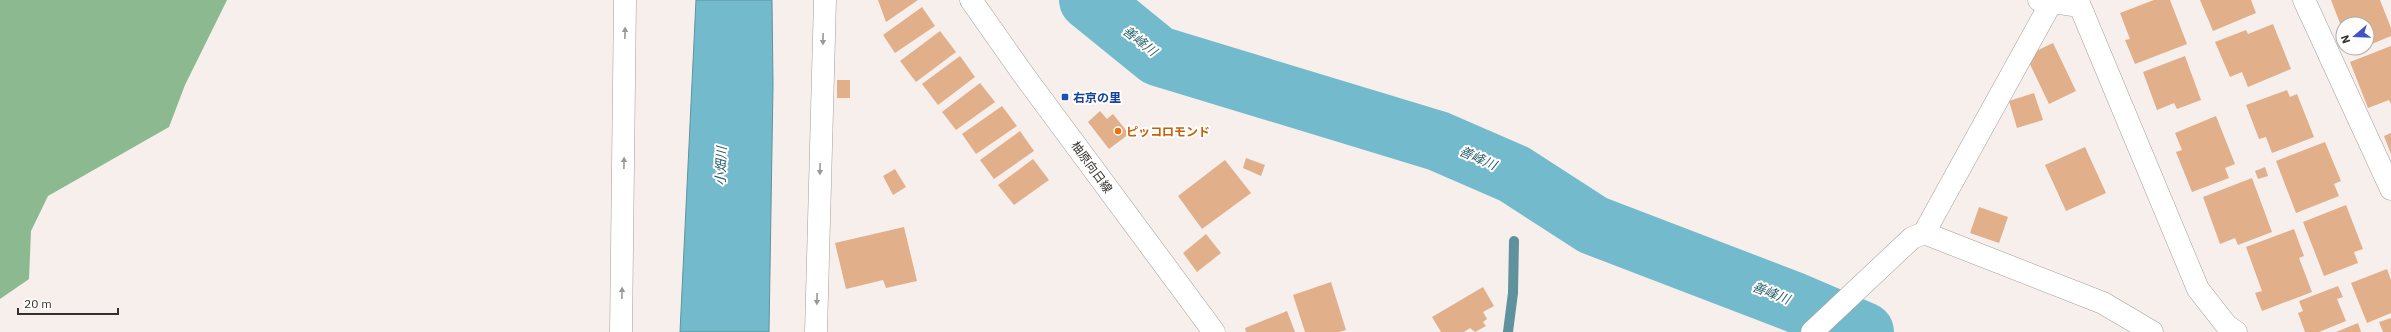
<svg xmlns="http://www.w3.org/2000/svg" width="2391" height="332" font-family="'IBM Plex Sans','Noto Sans JP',sans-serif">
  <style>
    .forest { fill: #8cb990 }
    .water { fill: #73bbcc; stroke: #60929d }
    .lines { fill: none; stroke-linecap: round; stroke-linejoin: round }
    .stream { stroke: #60929d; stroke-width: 10 }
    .river { stroke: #73bbcc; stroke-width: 60 }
    .building { fill: #e2af8b }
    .minor-casing { stroke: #a49e9b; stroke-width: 23 }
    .major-casing { stroke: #a49e9b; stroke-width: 23 }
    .minor { stroke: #fff; stroke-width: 22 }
    .major { stroke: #fff; stroke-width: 22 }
    .oneway { fill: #9a9898 }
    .transit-dot { fill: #1a4fb4; stroke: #fffefd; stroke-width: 1.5 }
    .food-dot { fill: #e8710a; stroke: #fffefd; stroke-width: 1.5 }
    .labels { text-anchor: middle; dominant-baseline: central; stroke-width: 4; stroke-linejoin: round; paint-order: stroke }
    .transit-label { font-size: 12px; font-weight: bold; fill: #164399; stroke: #fffefd; text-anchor: start }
    .food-label { font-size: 12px; font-weight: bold; fill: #c56008; stroke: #fffefd; text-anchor: start }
    .street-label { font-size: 12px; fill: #343130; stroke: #fffefd }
    .water-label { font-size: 13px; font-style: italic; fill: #235f6c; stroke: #fffefd }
  </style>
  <rect width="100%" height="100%" fill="#f6efec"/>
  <path class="forest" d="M0,0H227L185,85L169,127L48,196L31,231L29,279L0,299Z"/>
  <path class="water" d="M696,0H772L773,85L769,332H680Z"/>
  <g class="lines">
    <path class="stream" d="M1508,332L1513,293L1514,241"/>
    <path class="river" d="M1089,0L1158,56L1438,141L1514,174L1593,225L1794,302L1864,332"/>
  </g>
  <path class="building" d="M878,0H918L886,22Z
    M2154,0H2170L2187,44L2135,64L2125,40L2130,39L2120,13Z
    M2200,0H2251L2256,13L2213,31Z
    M2331,0H2380L2391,28V36L2367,46V24H2343V31Z
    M922,7L935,26L895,53L883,35Z
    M2273,24L2291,69L2248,87L2242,72L2230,77L2215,42L2246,30L2248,34Z
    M940,31L956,52L916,82L900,61Z
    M2053,43L2076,91L2049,104L2026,56Z
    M2391,46V104L2389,100L2368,108L2350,62Z
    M960,56L975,77L938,105L922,84Z
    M2185,56L2201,100L2177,109L2174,103L2157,110L2143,72Z
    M837,80H850V98H837Z
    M980,83L995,102L956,130L942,112Z
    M2287,90L2290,97L2297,94L2314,137L2272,153L2266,137L2259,139L2246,105Z
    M2034,93L2043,120L2017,128L2009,101Z
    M1002,106L1017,126L976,154L962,134Z
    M1100,111L1107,119L1113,114L1129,134L1109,149L1088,122Z
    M2216,116L2235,164L2225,168L2229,178L2192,192L2176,152L2182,150L2175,133Z
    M1020,131L1034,151L994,179L980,160Z
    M2391,133V154L2384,136Z
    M2325,142L2341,181L2334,184L2339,196L2296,213L2276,161Z
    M2085,147L2106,193L2066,211L2045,165Z
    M1246,158L1265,165L1261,176L1243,168Z
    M1033,159L1049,180L1014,205L998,185Z
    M1225,160L1251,193L1202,229L1178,196Z
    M2265,167L2268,176L2258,179L2255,171Z
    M895,169L906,187L893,195L883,176Z
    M2252,178L2272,232L2238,245L2235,238L2220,244L2203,197Z
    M2346,205L2363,249L2354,252L2358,263L2324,276L2303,222Z
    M1979,207L2008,217L1999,243L1970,233Z
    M904,227L917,281L886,288L883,280L846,289L835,243Z
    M2294,229L2304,256L2299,258L2312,292L2262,311L2255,293L2262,291L2246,247Z
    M1206,234L1221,253L1197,272L1183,253Z
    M2387,269L2391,280V313L2367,323L2351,283Z
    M1331,282L1346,330L1339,332H1305L1293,295Z
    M2338,286L2343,297L2337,299L2346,321L2319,332H2305L2298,313L2303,311L2299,301Z
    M1483,287L1494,306L1483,312L1487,319L1483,322L1486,326L1475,332L1470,328L1464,332H1441L1432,317Z
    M1287,311L1295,332H1246L1245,328Z
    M2391,318V332H2383L2379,322Z
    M2358,323L2361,332H2336Z"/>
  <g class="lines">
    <g class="minor-casing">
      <path id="minor" d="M2039,0L2080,6L2198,289L2227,326L2236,332
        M2304,0L2391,189
        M1924,233L2103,303L2152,332
        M621,332L625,0
        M816,332L825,0
        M1812,332L1912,238L1924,233L2051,3"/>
    </g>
    <g class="major-casing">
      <path id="major" d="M971,0L1023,74L1214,332"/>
    </g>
    <use href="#minor" class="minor"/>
    <use href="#major" class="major"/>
  </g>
  <defs><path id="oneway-solid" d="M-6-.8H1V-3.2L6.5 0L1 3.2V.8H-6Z"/></defs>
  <g class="oneway">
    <use href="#oneway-solid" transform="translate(625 33) rotate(-89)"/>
    <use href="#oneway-solid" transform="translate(823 39) rotate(91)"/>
    <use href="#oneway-solid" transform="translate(624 163) rotate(-89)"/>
    <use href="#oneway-solid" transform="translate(820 169) rotate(91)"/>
    <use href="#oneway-solid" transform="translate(622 293) rotate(-89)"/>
    <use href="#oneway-solid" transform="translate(817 299) rotate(91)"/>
  </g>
  <rect class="transit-dot" x="1061" y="93" width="8" height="8" rx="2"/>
  <circle class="food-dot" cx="1118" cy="131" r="4"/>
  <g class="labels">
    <g class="transit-label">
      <text x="1073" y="97">右京の里</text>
    </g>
    <g class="food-label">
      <text x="1126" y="131">ピッコロモンド</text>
    </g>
    <g class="street-label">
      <text transform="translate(1092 167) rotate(54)">柚原向日線</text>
    </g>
    <g class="water-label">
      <text transform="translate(1140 41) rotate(38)">善峰川</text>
      <text transform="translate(1478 158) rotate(24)">善峰川</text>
      <text transform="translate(721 166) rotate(-88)">小畑川</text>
      <text transform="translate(1771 293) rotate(21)">善峰川</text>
    </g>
  </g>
  <g transform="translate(2355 36) rotate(251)"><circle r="19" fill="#fffefd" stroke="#aeacab"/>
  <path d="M0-3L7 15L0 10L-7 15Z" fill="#3f54c7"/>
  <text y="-6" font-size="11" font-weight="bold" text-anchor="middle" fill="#343130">N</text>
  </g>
  <path d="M18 308v6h100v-6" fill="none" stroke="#343130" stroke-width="2"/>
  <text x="24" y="308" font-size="12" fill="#343130" stroke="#fffefd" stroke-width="3" paint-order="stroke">20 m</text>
</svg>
